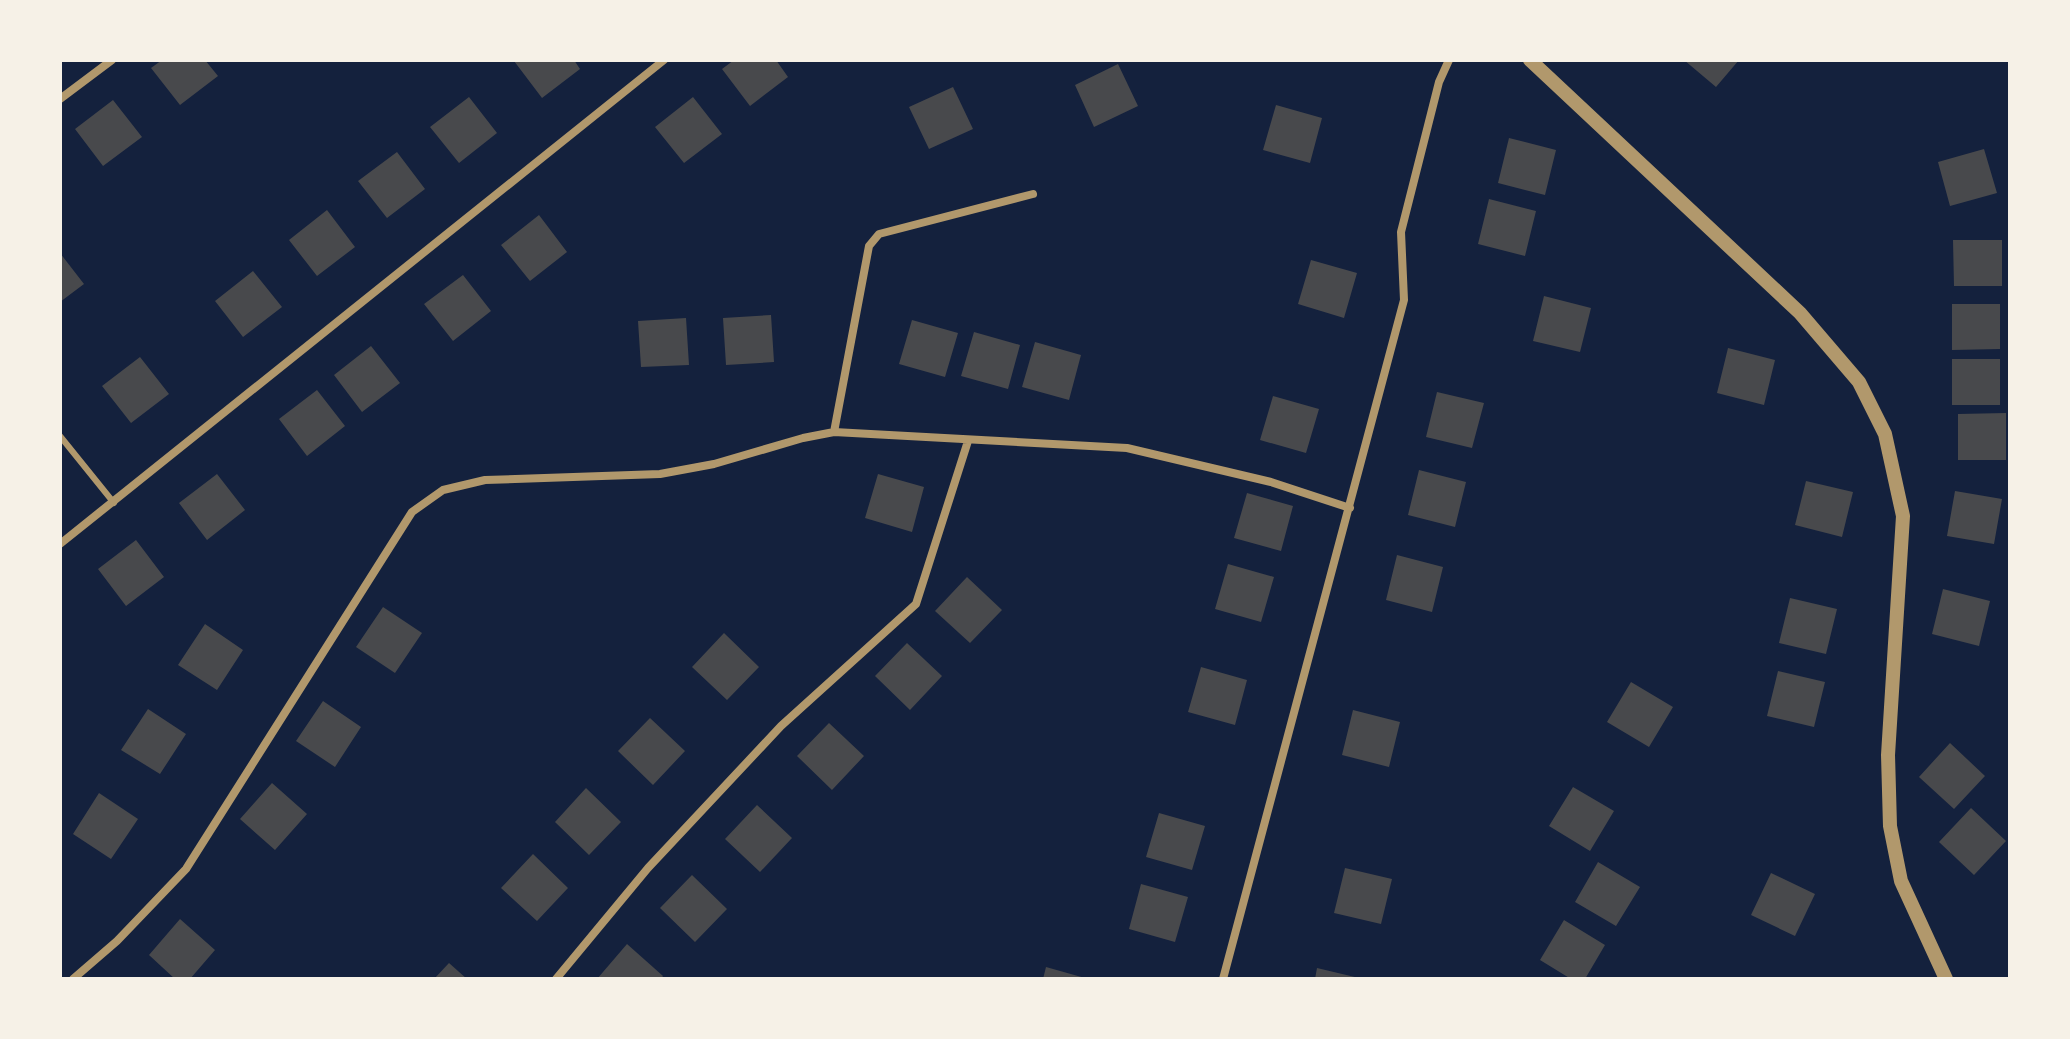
<svg xmlns="http://www.w3.org/2000/svg" width="2070" height="1039" font-family="Roboto,sans-serif">
  <style>
    .building { fill: #48494c }
    .lines { fill: none; stroke-linecap: round; stroke-linejoin: round }
    .service { stroke: #b1986c; stroke-width: 6 }
    .minor { stroke: #b1986c; stroke-width: 8 }
    .tertiary { stroke: #b1986c; stroke-width: 14 }
  </style>
  <rect width="100%" height="100%" fill="#14213d"/>
  <path class="building" d="M162,60H205L218,76L180,105L151,68Z
    M516,60H574L580,69L542,98L514,61Z
    M734,60H776L788,77L750,106L722,69Z
    M1684,60H1739L1716,87Z
    M1118,64L1138,106L1094,127L1075,85Z
    M953,87L973,129L929,149L909,107Z
    M469,97L497,133L459,163L430,127Z
    M693,97L722,134L684,163L655,127Z
    M113,100L142,137L103,166L75,129Z
    M1276,105L1322,118L1310,163L1263,150Z
    M1509,138L1556,150L1545,195L1498,183Z
    M1984,149L1997,193L1950,206L1938,162Z
    M397,152L425,189L387,218L358,181Z
    M1489,199L1536,211L1525,256L1478,244Z
    M327,210L355,247L317,276L289,240Z
    M539,215L567,252L530,281L501,245Z
    M1953,240H2002V286H1954Z
    M60,253L84,284L60,302Z
    M1311,260L1357,273L1344,318L1298,304Z
    M253,271L282,307L243,337L215,301Z
    M463,275L491,311L453,341L424,304Z
    M1544,296L1591,308L1580,352L1533,341Z
    M1952,304H2000V349L1952,350Z
    M771,315L774,362L726,365L723,318Z
    M686,318L689,365L641,367L638,321Z
    M912,320L958,333L945,377L899,364Z
    M974,332L1020,345L1008,389L961,376Z
    M1035,342L1081,355L1069,400L1022,387Z
    M371,346L400,383L362,412L334,375Z
    M1728,348L1775,360L1764,405L1717,393Z
    M140,357L169,394L131,423L102,386Z
    M1952,359H2000V405H1952Z
    M317,390L345,426L307,456L279,419Z
    M1437,392L1484,403L1472,448L1426,437Z
    M1273,396L1319,409L1306,453L1260,440Z
    M2006,413V460H1958V414Z
    M1419,470L1466,482L1455,527L1408,515Z
    M217,474L245,510L207,540L179,503Z
    M878,474L924,487L912,532L865,518Z
    M1806,481L1853,492L1842,537L1795,525Z
    M1955,491L2002,499L1994,544L1947,536Z
    M1247,493L1293,506L1281,551L1234,538Z
    M136,540L164,577L126,606L98,569Z
    M1397,555L1443,567L1432,612L1386,600Z
    M1228,564L1274,577L1261,622L1215,609Z
    M967,577L1002,610L970,643L935,611Z
    M1943,589L1990,601L1979,646L1932,634Z
    M1790,598L1837,609L1826,654L1779,643Z
    M383,607L422,633L395,673L356,647Z
    M205,624L243,650L217,690L178,665Z
    M724,633L759,667L727,700L692,667Z
    M907,643L942,676L910,710L875,676Z
    M1201,667L1247,680L1235,725L1188,712Z
    M1778,671L1825,682L1814,727L1767,716Z
    M1631,682L1673,707L1649,747L1607,722Z
    M323,701L361,727L335,767L296,741Z
    M148,709L186,734L160,774L121,750Z
    M1353,710L1400,722L1389,767L1342,755Z
    M650,718L685,751L653,785L618,751Z
    M829,723L864,756L832,790L797,756Z
    M1950,743L1985,776L1954,809L1919,777Z
    M272,783L307,814L275,850L240,819Z
    M1573,787L1614,811L1590,851L1549,826Z
    M586,788L621,822L589,855L555,822Z
    M99,793L138,819L111,859L73,834Z
    M757,805L792,838L760,872L725,839Z
    M1971,808L2006,841L1974,875L1939,842Z
    M1159,813L1205,826L1192,870L1146,857Z
    M533,854L568,888L537,921L501,888Z
    M1598,862L1640,887L1616,926L1575,902Z
    M1345,868L1392,879L1381,924L1334,913Z
    M1771,873L1815,894L1795,936L1751,915Z
    M692,875L727,909L695,942L660,908Z
    M1141,884L1188,897L1175,942L1129,929Z
    M180,919L215,950L190,979H175L149,955Z
    M1564,920L1605,945L1585,979H1571L1540,960Z
    M627,944L663,976L661,979H597Z
    M449,963L467,979H434Z
    M1046,967L1085,978L1084,979H1043Z
    M1317,968L1359,978V979H1315Z"/>
  <g class="lines">
    <path class="service" d="M60,436L114,503"/>
    <path class="minor" d="M60,99L112,60
      M834,432L869,246L879,234L1033,194
      M60,544L664,60
      M73,979L117,941L186,869L412,512L443,490L485,480L660,474L714,464L803,438L834,432L1127,448L1271,482L1350,508
      M556,979L648,868L781,726L916,604L968,441
      M1223,979L1404,300L1401,232L1439,82L1449,60"/>
    <path class="tertiary" d="M1530,60L1800,313L1859,382L1885,434L1903,516L1888,755L1890,826L1901,881L1946,979"/>
  </g>
  <rect width="2070" height="1039" fill="none" stroke="#f6f1e7" stroke-width="124"/>
</svg>
